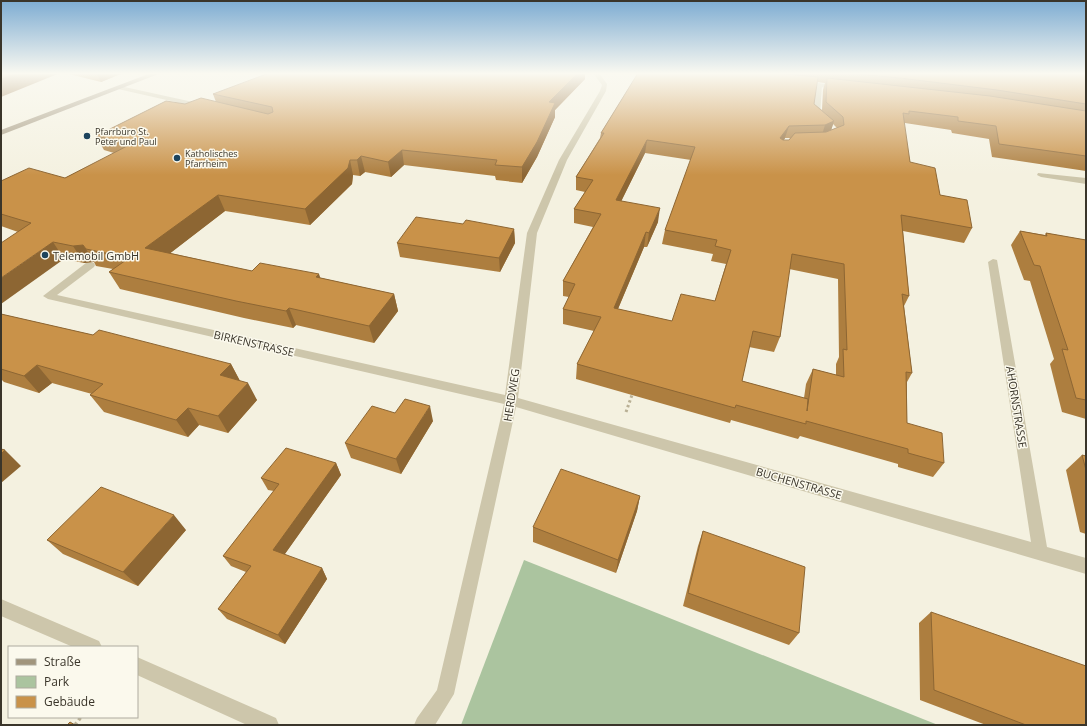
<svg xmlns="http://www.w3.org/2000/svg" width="1087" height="726" font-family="'Open Sans',sans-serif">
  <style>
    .green { fill: #abc49f }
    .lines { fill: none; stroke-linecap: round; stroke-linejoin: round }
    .path-far1 { stroke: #b9b095; stroke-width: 3; stroke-dasharray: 2.5 2.5; stroke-linecap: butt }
    .path { stroke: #b9b095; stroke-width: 3.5; stroke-dasharray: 3 3; stroke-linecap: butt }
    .lane { fill: #cdc6ab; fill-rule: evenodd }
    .street { fill: #cdc6ab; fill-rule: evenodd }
    .secondary { fill: #a1957c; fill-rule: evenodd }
    .wall { fill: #ad7e3f; fill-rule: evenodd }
    .shaded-wall { fill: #8d6633 }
    .building { fill: #c99249; stroke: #8d6633; fill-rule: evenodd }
    .poi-dot { fill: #1e445d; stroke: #fbf9ed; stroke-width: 1.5 }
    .labels { text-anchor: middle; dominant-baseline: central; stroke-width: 3; stroke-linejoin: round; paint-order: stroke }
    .far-poi-label { font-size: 9px; fill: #3a352a; stroke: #fbf9ed; text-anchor: start }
    .poi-label { font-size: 11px; fill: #3a352a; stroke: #fbf9ed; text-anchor: start }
    .street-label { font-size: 11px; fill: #3a352a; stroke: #fbf9ed }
  </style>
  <rect width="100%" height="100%" fill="#f4f1e0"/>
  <path class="green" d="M524,560L938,725H461Z"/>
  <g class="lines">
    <path class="path-far1" d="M626,412L632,395"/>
    <path class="path" d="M75,725L81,717"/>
    <path class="lane" d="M819,83L822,85L820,116L824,120L820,122L812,116L816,85Z
      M1038,173L1086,178V184L1041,177L1037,175Z"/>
    <path class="street" d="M593,73H599L607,84L606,91L567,160L537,233L518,398L1031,542L988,262L993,259L997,260L1047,547L1086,558V574L516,407L454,694L435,725H414L417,718L437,690L504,404L48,299L43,296L86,263H94L95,265L94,267L57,295L505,395L527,233L559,160L600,91L602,85Z
      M802,82L839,85L842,87L839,89L800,85L799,84Z
      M120,86L202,104L205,106L202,108L118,89L117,88Z
      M1,599L99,641L102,647H73L1,616Z
      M137,657L276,718L279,725H247L137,675Z"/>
    <path class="secondary" d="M151,73H161L1,135V130Z"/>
  </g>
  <path class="wall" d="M65,73H123L101,82Z
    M638,73H1086V171L992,157L989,139L952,133L951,130L905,123L904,126L910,162L940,195L972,228L964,243L903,231L909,296L904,306L912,373L907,382V423L944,463L933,477L898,467V464L800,436L798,439L731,420L730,423L576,379L577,364L594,331L563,324V309L569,297L563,296V281L593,227L574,223V209L585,192L576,190V177L600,138L601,133ZM817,82L825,83L823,90L822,110L814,104ZM833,124L837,128L831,130ZM785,138H790L789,140H784ZM645,153L691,160L665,230L662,244L713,254L711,261L726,264L715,301L672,321L618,309L644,247H647L658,222L621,201ZM789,269L838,279L839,357L836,364V375L813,369L806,384L804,398L742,381L749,347L774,352L780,337Z
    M585,79L555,110V117L537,157L522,183L496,180L495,176L404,165L391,177L365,172L360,176L353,175L352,184L310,225L225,211L170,253L252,271L321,278L394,294L398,311L374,343L296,325L293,328L244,318L120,289L109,272L113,269L96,266L94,262L84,263L64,259L18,232L1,226V181L65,178L114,153L104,150L96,136L185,104L216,102L213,94Z
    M463,224L514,229L515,243L500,272L400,257L397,243Z
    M1020,231L1045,235L1046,233L1086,240V419L1062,412L1050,364L1054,359L1030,281L1024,280L1011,245Z
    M1,314L93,335L231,364L240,381L257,400L228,433L199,425L188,437L104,412L90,395L92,394L52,383L39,393L4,382L1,379Z
    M395,413L433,421L401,474L351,458L345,443Z
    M1082,455L1086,456V534L1080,532L1066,470Z
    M336,463L341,475L284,555L322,568L327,579L285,644L227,619L218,609L246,572L231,566L223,556L274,491L268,490L261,478Z
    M640,496L637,511L616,573L533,542V527Z
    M186,530L138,586L63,554L47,540Z
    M703,531L799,633L789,645L683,606L698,546Z
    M931,612L1086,725H986L920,700L919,623Z"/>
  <path class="shaded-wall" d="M17,73H60L1,97V79Z
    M96,73H123L101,82Z
    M578,73H585V79L555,110V117L537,157L522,183V167L549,102Z
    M834,121L830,134L821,138L825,125Z
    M789,126L785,138L777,151L780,138Z
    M647,140L645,153L615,214L616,200Z
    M402,150L404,165L391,177L388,162Z
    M361,156L365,172L360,176L357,160Z
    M350,160L353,175L352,184L310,225L305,209Z
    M218,195L225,211L155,265L145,248Z
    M660,208L658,222L647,247L649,233Z
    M514,229L515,243L500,272L499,258Z
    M646,232L644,247L612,323L614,308Z
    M53,242L64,259L1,304V278Z
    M83,245L86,249L94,262L84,263L73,246Z
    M319,274L325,291L316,277Z
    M394,294L398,311L374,343L369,326Z
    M289,308L296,325L293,328L286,311Z
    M231,364L240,381L220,375Z
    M37,365L52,383L39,393L24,376Z
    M248,383L257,400L228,433L218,416Z
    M430,406L433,421L401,474L396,459Z
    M188,408L199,425L188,437L176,420Z
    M5,450L21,466L1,483V454Z
    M336,463L341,475L280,561L273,550Z
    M640,496L637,511L616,573L618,560Z
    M174,515L186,530L138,586L123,572Z
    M322,568L327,579L285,644L278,635Z"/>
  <path class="building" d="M1,73H17L1,79Z
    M269,73H578L549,102L555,103L537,142L522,167L495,165L497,160L402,150L388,162L361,156L357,160H350L348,168L305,209L218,195L145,248L252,271L260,263L319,274L316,277L394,294L369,326L289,308L286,311L236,301L109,272L129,258L86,249L83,245L73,246L53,242L1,278V243L31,223L1,214V181L29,168L65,178L131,144L96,136L166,101L185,104L201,98L268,114L273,112L272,107L213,94Z
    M638,73H774L818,77L814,104L834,121L825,125L789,126L780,138L783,140H789L795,133L826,132L844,125L843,117L826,102L827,78L990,96L1086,111V156L999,144L996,126L958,121V117L909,111V114L903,113L910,162L935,168L940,195L967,200L972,228L901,215L909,296L902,294L912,373L906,372L907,423L942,433L944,463L908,453V449L806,421V424L736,405L735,408L577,364L601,317L563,309L575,284L563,281L601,214L574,209L593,180L576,177L604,133H601ZM647,140L695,147L665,230L717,240L715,246L731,250L715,301L681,294L672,321L614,308L646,232L649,233L660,208L616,200ZM792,254L844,264L847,350L843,349L844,377L813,369L807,411L808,399L742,381L753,331L780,337Z
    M846,73H1086V104L997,90L900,78Z
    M416,217L463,224L466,220L514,229L499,258L397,243Z
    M1020,231L1047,236L1046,233L1086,240V400L1076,398L1062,349L1068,350L1040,266L1034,265Z
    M1,314L93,335L99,330L231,364L220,375L248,383L218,416L188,408L176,420L90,395L103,384L37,365L24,376L1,369Z
    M405,399L430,406L396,459L345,443L372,406L395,413Z
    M286,448L336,463L273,550L322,568L278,635L218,609L251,566L223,556L279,484L261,478Z
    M1,449L5,450L1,454Z
    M1082,455L1086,456V470Z
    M561,469L640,496L618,560L533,527Z
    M101,487L174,515L123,572L47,540Z
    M703,531L805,567L799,633L688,593Z
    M931,612L1086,666V725H1026L934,690Z
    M70,722L75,725H67Z"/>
  <linearGradient id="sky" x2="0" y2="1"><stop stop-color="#7dacd2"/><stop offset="0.42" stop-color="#faf9f1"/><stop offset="1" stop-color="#faf9f1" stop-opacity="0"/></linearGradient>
  <rect width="1087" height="175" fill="url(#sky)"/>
  <g class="poi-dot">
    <circle cx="87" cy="136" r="4"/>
    <circle cx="177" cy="158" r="4"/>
    <circle cx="45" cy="255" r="4"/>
  </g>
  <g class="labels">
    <g class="far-poi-label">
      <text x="95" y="131">Pfarrbüro St.<tspan x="95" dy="10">Peter und Paul</tspan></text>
      <text x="185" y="153">Katholisches<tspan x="185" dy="10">Pfarrheim</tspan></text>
    </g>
    <g class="poi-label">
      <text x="53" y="255">Telemobil GmbH</text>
    </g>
    <g class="street-label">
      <text transform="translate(254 343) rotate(13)">BIRKENSTRASSE</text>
      <text transform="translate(511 395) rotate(-81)">HERDWEG</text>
      <text transform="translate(1017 407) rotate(81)">AHORNSTRASSE</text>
      <text transform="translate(799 483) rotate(16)">BUCHENSTRASSE</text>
    </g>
  </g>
  <rect width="1087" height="726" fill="none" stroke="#3a352a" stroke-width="4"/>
  <rect x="8" y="646" width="130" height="72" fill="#fbf9ed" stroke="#aeab9f"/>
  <rect x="16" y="659" width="20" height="6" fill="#a1957c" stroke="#aeab9f"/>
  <text x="44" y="666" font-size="12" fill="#3a352a">Straße</text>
  <rect x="16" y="676" width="20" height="12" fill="#abc49f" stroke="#aeab9f"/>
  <text x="44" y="686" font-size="12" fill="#3a352a">Park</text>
  <rect x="16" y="696" width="20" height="12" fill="#c99249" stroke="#aeab9f"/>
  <text x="44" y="706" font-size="12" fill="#3a352a">Gebäude</text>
</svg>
